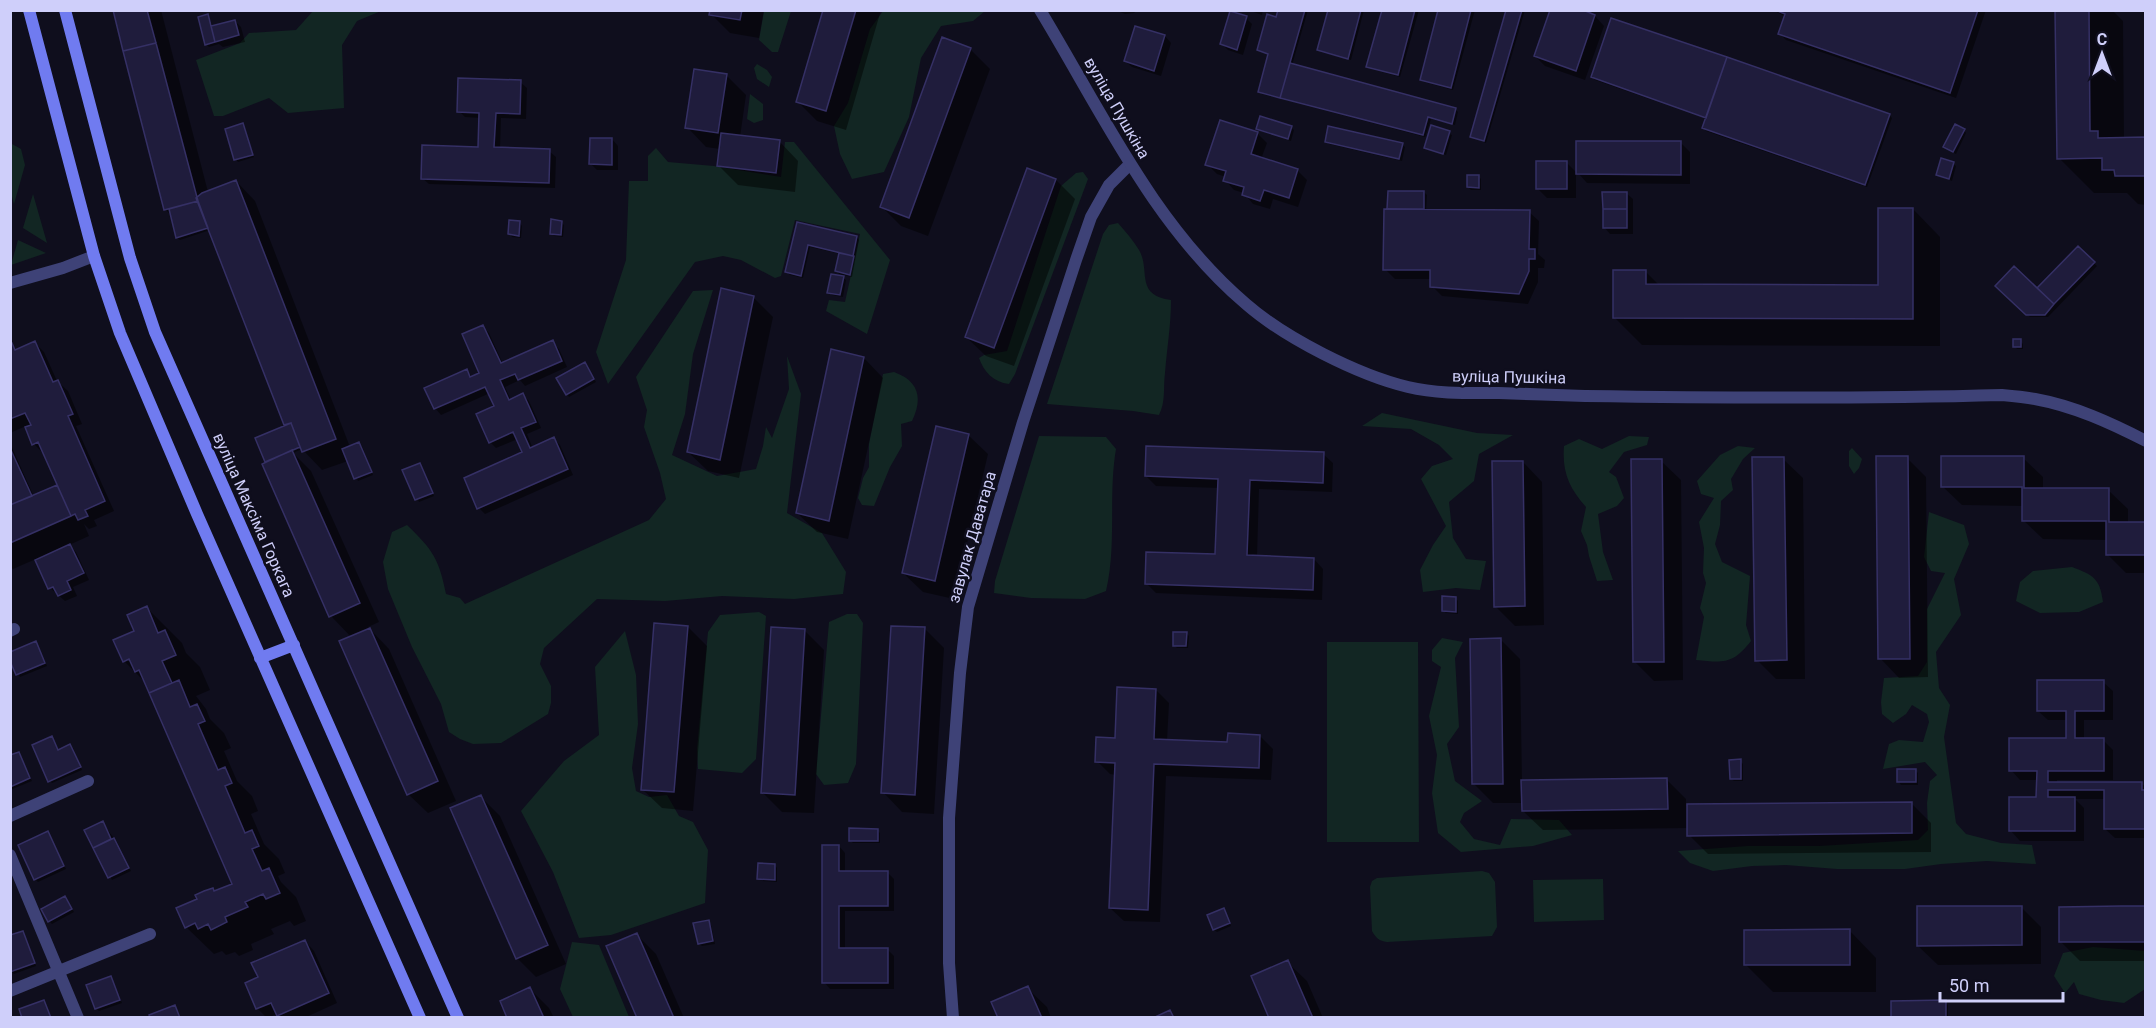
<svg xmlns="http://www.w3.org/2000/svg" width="2156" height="1028" font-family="Roboto,sans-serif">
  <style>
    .green { fill: #122623 }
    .shadow { fill: #0007 }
    .building { fill: #1f1c3c; stroke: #353065; stroke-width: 1.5 }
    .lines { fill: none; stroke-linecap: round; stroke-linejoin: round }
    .minor { stroke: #3e4277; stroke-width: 12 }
    .tertiary { stroke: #3e4277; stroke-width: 12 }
    .secondary { stroke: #707bf0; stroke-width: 12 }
    .labels { text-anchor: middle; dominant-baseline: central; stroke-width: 5; stroke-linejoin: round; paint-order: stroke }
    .street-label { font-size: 16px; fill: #cfcffa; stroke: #0f0e1d }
  </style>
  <rect width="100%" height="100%" fill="#0f0e1d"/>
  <path class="green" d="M313,11H381L357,21L342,45L344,108L288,113L269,98L223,116H214L196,60L240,43L249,33L296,30Z
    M764,11H791L778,52H772L759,40Z
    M883,11H985L973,21L941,26L921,58L909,117L884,172L852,179L840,154L834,126L848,103L870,29Z
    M757,64L767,70L772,77L769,87L757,79L754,68Z
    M750,94L763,104V120L754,123L747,119Z
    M11,138L12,144L21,149L25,165L14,204L11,193Z
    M785,142H794L890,260L867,334L826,311L829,300L845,302L860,234L795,220L781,276L775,278L741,260L723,256L695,262L608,384L596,352L626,260L629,181H648V156L656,148L668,162L714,166L781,177Z
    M1083,172L1088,179L1015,374L1009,384C993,382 984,372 979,358L984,355L1007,351L1061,186L1076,173Z
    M33,194L47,243L23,228Z
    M1118,223C1125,231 1133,240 1139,250C1151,270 1134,295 1171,300C1171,325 1167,348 1165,373C1163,388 1166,401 1159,415L1133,411L1047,404L1103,234L1109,225Z
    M18,240L46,253L11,265Z
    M713,290L693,354L685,414L672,455L717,476L756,469L763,446L766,427L772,438L789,389L787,356L801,394L787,513L822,533L846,572L843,594L794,599L722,596L665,601L597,599L544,648L540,664L551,686V703L548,714L501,743L473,744L460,739L449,732L441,704L412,647L388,589L383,562L392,532L407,525C433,550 439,559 446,594L460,598L465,604L649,520L666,499L660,473L644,427L647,410L636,377L693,291Z
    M894,372C919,381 923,398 912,421L901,424L902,446L890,467L874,506L862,505L858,498L863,478L869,467V444L883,374Z
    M1382,413L1477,433L1513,435L1479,454L1474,481L1449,502L1453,538L1466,559L1486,561L1480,590L1456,588L1423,592L1420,570L1433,545L1446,526L1421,479L1432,466L1453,459L1439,445L1411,429L1362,426Z
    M1039,436L1106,437L1116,449C1108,496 1117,545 1106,591L1085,599L1031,598L994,593L995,581Z
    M1629,436L1649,437L1647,445L1624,452L1609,472L1616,477L1624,498L1617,506L1598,514L1603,552L1613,580L1597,581L1589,556L1587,545L1581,531L1586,507C1569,488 1562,472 1564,446L1579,439L1602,449Z
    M1738,446L1755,448L1743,459L1731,479L1733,490L1721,501L1720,525L1715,544L1722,562L1750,576L1746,625L1751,641C1733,664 1724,663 1696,660L1704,617L1700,608L1706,583L1703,573L1704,548L1699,522L1714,498L1701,494L1697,481L1720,455Z
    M1852,448L1862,459L1859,468L1854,474L1849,466V451Z
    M1929,512L1964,525L1969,544L1954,579L1961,615L1936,652L1939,688L1950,705L1944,737L1956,823L1966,834L2001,843L2032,845L2036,864L1987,861L1941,864L1905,869H1837L1786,865L1752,866L1713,871L1690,863L1678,851L1748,846H1819L1918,840L1928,830L1927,803L1930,781L1937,775L1925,762L1883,769L1889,744L1899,740L1923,742L1929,722L1927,714L1912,705L1906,714L1893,723L1882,714L1881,702L1884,678L1918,676L1927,662V609L1945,573L1931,571L1924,557Z
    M2072,567C2093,575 2100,578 2103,602L2079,612L2040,613L2016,601L2020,582L2033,571Z
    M759,612L766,616L756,759L742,773L698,769L697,749L708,632L720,615Z
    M847,614H857L863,623L856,764L848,783L824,785L816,774L829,622Z
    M625,631L636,675L638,724L632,768L636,791L649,797L667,795L679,816L693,822L708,850L705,903L611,935L579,938L553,872L521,811L564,761L599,735L595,667Z
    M1442,638L1463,642L1455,658L1459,727L1447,744L1455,781L1482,801L1464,813L1460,822L1474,839L1500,845L1511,819L1559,820L1572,835L1533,846L1461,852L1438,833L1432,793L1437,755L1429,716L1441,667L1432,661V650Z
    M1327,642H1418L1419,842H1327Z
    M1482,871L1489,873L1495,882L1497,927L1492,936L1387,942C1379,941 1376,938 1372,931L1370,887L1372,881L1377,878Z
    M1603,879L1604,920L1534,922L1533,880Z
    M572,942L599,945L629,1017H573L560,989Z
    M2093,947L2145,951V989L2124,1003L2101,1000L2079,994L2074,982L2065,993L2054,976L2063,953Z"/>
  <path class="shadow" d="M115,10H161L208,192L236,181L255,201L350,447L359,444L362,446L373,475L358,481L348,461L322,470L302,449L293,453L311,471L379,622L368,627L389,649L456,801L428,813L408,794L352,638L331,616L264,464L268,462L267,461L287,426L210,230L180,240L177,238L172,216L165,209Z
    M711,10H764L759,38L730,33L711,14Z
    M825,10H881L846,130L817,121L798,102Z
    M1115,10H1138L1134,13L1125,14Z
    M1248,10H1263L1262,15Z
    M1280,10H1308L1292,65L1455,109L1458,112L1455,125L1431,119L1425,137L1262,94L1259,91L1270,55L1258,50L1277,19Z
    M1329,10H1364L1351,60L1321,52L1319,50Z
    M1383,10H1419L1400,77L1371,69L1368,66Z
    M1440,10H1475L1453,90L1424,82L1421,80Z
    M1507,10H1525L1486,143L1472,137Z
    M1578,10L1595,16L1604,26L1585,80L1545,66L1535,56Z
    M1773,10H1986L1956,98L1786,40L1780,34L1786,17Z
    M2057,10H2112L2123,21L2124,139L2146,138V205L2138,204L2127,193H2094L2059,158Z
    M208,16L213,27L235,21L241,27L245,42L223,47L219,44L209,47L206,44Z
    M1246,18L1252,24L1243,55L1228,50L1222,44Z
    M1136,28L1165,36L1171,43L1161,76L1132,67L1125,61Z
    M970,49L990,69L928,236L901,226L881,206Z
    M726,75L746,95L740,137L779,141L798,161L795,192L738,185L719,166L720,149L706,147L687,127Z
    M1592,77L1889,115L1892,118L1867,187L1706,131L1704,128L1707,119L1595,80Z
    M520,82L527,88L526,119L501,118L500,149L549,151L556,157L555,188L429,184L422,178L479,149L481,118L465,117L459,111Z
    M243,125L245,128L254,157L238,162L236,159Z
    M1432,127L1452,135L1446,155L1426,147Z
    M1257,128H1291L1294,130L1291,141L1260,131Z
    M1964,130L1966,133L1956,154L1948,150L1945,147Z
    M1257,133L1267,143L1261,159L1297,170L1307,180L1298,207L1273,199L1270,209L1253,204L1244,193L1234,190L1225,180L1226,177L1217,174L1207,164Z
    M612,139L618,146V170H597L591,164Z
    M1326,141L1402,145L1405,147L1402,161L1329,144Z
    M1680,142L1690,152V184L1587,183L1578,173Z
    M1566,162L1576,172V198H1547L1537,188Z
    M1953,164L1956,166L1952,181L1937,175Z
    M1479,177L1481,179V190H1471L1468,187Z
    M1056,180L1075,199L1014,366L986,356L966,337Z
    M1424,192L1427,195L1426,211L1529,212L1539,221L1538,254L1545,260L1544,268H1538V282L1528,304L1442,296L1432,286V279H1395L1385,269L1391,210L1389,208Z
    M1626,193L1633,199V234H1610L1604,227Z
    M1913,209L1940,237V346L1642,345L1615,318L1646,272L1660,286L1880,287Z
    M561,222L564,225L563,237L554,236L551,233Z
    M520,223L522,226L521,238L512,237L510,234Z
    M798,223L857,237L859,240L852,277L839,274L837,271L841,254L810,247L803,278L790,275L787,272Z
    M2078,248L2097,266L2048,317H2030L1997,286L2038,291Z
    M843,278L846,280L843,297L832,295L829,292Z
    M753,297L773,317L739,478L708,471L688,452Z
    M483,327L489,333L503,364L552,342L559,349L567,367L525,386L520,380L505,387L511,400L523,395L529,401L541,428L527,434L533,449L554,439L560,445L573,475L485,514L479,508L524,453L518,439L496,448L490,442L496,407L490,393L441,415L435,408L466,371L473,377L481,374Z
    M2020,341L2023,344V349H2017L2015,346Z
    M35,343L44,352L57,381L68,391L82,424L76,426L114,511L94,520L97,526L89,529L84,524L89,536L69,545L76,552L89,580L73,587L77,596L65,601L50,588L36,559L13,569L10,566V443L34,497L57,487L61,491L43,453L34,444L26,426L10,433L12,345L17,350Z
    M864,358L883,378L848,539L817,532L797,513Z
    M585,364L596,382L569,397L567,394Z
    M968,435L988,454L954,599L923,592L903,573Z
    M1323,454L1333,463L1332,492L1259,489L1257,557L1314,559L1323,569L1322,600L1156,593L1147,584L1216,556L1219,488L1156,486L1146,476Z
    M1907,458L1926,477L1928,677L1899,678L1880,658Z
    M2023,458L2043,477V489L2108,490L2128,509V524H2146V573H2126L2107,554V540L2043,539L2023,520V506L1962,505L1942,486Z
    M1783,459L1803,478L1805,679H1776L1757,660Z
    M1661,461L1681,480L1683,680L1654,681L1634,661Z
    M1523,462L1542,482L1544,625L1515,626L1495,606Z
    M419,464L434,496L419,502L404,471Z
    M1456,598L1458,601V614L1446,613L1444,611Z
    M147,608L182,643L186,653L200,667L210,690L196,696L206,709L210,719L224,733L231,748L224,751L237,781L252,796L258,811L251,814L264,844L279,859L285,873L278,876L281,882L296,897L306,921L294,926L290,921L271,929L274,934L251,944L253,950L239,956L235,952L226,955L222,951L214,954L186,927L215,892L234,884L146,683L124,661Z
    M688,627L707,646L693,811L662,808L642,789Z
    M925,629L944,648L934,814L902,812L883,792Z
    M804,630L824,650L814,813L782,812L762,792Z
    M1186,633L1189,636L1188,648H1177L1174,645Z
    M1501,640L1520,659L1522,782L1666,779L1686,799V806L1911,803L1931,823V852L1708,854L1689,835V828L1543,830L1523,811V803H1493L1474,784Z
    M36,643L47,666L20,677L18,674Z
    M2103,682L2113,691V720H2084V740H2103L2113,750V780H2057V784H2142L2146,787V838H2115L2105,829V799H2075L2084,808V841H2020L2011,831L2038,798V780H2020L2011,770L2068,740V720H2048L2038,711Z
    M1156,690L1169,703L1167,741L1229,744L1260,736L1273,749L1271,780L1166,776L1160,922L1124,921L1110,908L1116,775L1110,774L1097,761Z
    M54,741L58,751L70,746L73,748L82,770L52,783L50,781Z
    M18,754L32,781L10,790V757Z
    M1740,761L1743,764V781H1734L1731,779Z
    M1915,770L1918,773V785H1901L1899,782Z
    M481,797L500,816L566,964L536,977L517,958Z
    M102,823L117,842L131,871L112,880L86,830Z
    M877,830L880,833V843H853L850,840Z
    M47,833L66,869L38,882L35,879Z
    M839,846L845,853V873H888L894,879V911H845V950H888L894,956V989H830L824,982Z
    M775,865L777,868V882L762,881L759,879Z
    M65,897L74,912L52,924L49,921Z
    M2021,907L2041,927V964L1938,965L1918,946Z
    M2146,907V961H2080L2060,941Z
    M1224,910L1231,926L1217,932L1214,930Z
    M709,922L711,925L715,944L702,946L699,944Z
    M1849,930L1876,958V992H1773L1746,965Z
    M22,932L36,966L14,974L11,971Z
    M636,934L656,954L684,1018H639Z
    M305,941L314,951L337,1003L304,1018H280L277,1014L267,1018L258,1009L247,984L260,978Z
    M1287,962L1307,981L1323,1018H1271Z
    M110,977L122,1003L99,1011L96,1008Z
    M1027,988L1047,1007L1051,1018H999Z
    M530,989L549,1008L554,1018H509Z
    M1945,1002L1948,1005V1018H1892Z"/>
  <path class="building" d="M113,10H147L156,43L123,51Z
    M710,10H742L740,20L709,15Z
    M823,10H856L826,111L796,102Z
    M1278,10H1305L1280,98L1258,92L1268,54L1257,50L1267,14L1276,17Z
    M1328,10H1361L1348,59L1317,50Z
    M1382,10H1415L1398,75L1366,67Z
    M1438,10H1471L1451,88L1420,80Z
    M1506,10H1522L1484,141L1470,137Z
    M1550,10H1583L1595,15L1576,71L1534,56Z
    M1775,10H1978L1950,93L1778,34L1785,14Z
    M2055,10H2089L2090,131H2098V138L2146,137V176H2115L2114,170H2102V158L2057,159Z
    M1230,11L1247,16L1237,50L1220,44Z
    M208,14L215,42L205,45L198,17Z
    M1611,18L1727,57L1706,118L1591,77Z
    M235,20L239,35L215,42L211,26Z
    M1135,26L1165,35L1154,71L1124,61Z
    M942,37L971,48L909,218L880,207Z
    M156,43L198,201L164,210L123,51Z
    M1727,57L1890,114L1865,185L1702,128Z
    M1290,63L1456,108L1452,124L1428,117L1423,135L1280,98Z
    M694,69L727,74L718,133L685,128Z
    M458,78L521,80L520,114L496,113L494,147L550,149L549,183L421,179L422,145L478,147L479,113L457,112Z
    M1260,116L1292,126L1288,139L1256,129Z
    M1220,120L1258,132L1251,154L1298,169L1289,198L1264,190L1260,201L1242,195L1244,187L1223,181L1226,171L1205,165Z
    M243,123L253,155L234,160L225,129Z
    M1955,124L1965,129L1953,152L1943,147Z
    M1431,125L1450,131L1443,154L1424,148Z
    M1328,126L1403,143L1399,159L1325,142Z
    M721,133L780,140L776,173L717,166Z
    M590,138H612V165L589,164Z
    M1576,141H1681V175L1576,174Z
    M1941,158L1954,162L1949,179L1936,175Z
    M1536,161H1567V189H1536Z
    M1027,168L1056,179L994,348L965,337Z
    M1467,175H1479V188L1467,187Z
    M236,180L336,439L302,452L291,423L284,425L196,198L202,193Z
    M1388,191H1424V209H1387Z
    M1602,192H1627V209H1603Z
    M198,201L208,228L176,238L169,209Z
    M1878,208H1913V319L1613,318V270H1646V284L1878,285Z
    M1384,209L1530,210L1529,249H1535V259H1529V271L1519,294L1430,287V270H1383Z
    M1603,209H1627V228H1603Z
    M551,219L562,221L561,235L550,234Z
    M509,220L520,221L519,236L508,234Z
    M797,222L857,236L853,256L808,245L801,276L785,272Z
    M2078,246L2095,262L2054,304L2037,288Z
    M839,253L854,256L850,275L835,271Z
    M2014,266L2054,304L2045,315H2026L1995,286Z
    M831,274L844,276L840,295L827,293Z
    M721,288L754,296L720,460L687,452Z
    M483,325L501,363L553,340L562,361L518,380L515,374L500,380L509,400L523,393L536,422L521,428L530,448L554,437L568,469L477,509L464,478L522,452L513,432L489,443L476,414L494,406L485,387L434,409L424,388L467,369L470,377L479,373L462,334Z
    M2013,339H2021V347H2013Z
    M35,341L53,382L58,380L66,398L73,414L68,416L105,501L85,510L88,516L78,520L75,514L71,516L38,442L32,445L25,427L31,425L25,413L10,419V344L12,343L15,350Z
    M831,349L864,357L829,521L796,513Z
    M585,362L594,379L566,395L556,378Z
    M291,423L300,447L265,462L255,438Z
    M936,426L969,434L935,581L902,573Z
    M359,442L372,472L354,479L342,449Z
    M1146,446L1324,452L1323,483L1250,480L1247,555L1314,558L1313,590L1145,584L1146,552L1215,554L1218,479L1145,476Z
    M10,448L32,496L10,505Z
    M292,450L360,603L329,617L262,464Z
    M1876,456H1908L1910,659H1878Z
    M1941,456H2024V488H2109V522H2146V555H2106V521H2022V487H1941Z
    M1752,457H1784L1787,660L1755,661Z
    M1631,459H1662L1664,662H1633Z
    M1492,461H1523L1525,606L1494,607Z
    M420,463L433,493L415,500L402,470Z
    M57,485L71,516L10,543V505Z
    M70,544L84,573L67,581L71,590L58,596L53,587L48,589L35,560Z
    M1442,596L1456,597V612L1442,611Z
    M147,606L158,633L165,630L176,655L162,661L172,683L149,693L153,702L139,670L135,672L129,659L123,662L113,640L134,631L127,615Z
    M654,623L688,626L674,792L641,790Z
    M891,626L925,627L915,795L881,793Z
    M771,627L805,629L795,795L761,793Z
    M370,628L438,781L407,795L339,641Z
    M1173,632H1187L1186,646H1173Z
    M1501,638L1503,784H1472L1470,639Z
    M36,641L45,663L16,675L10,661V652Z
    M179,680L190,707L197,704L205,721L198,724L218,770L225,767L232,783L225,786L245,833L252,830L259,846L252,849L262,871L269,868L280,893L266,899L263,894L245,902L248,907L225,917L227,922L211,930L208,924L198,929L195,923L185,928L176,908L197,899L195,895L204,891L213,888L214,891L232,884L149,693Z
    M2037,680H2104V711H2075V738H2104V771H2048V782H2142V790H2146V829H2104V790H2048V797H2075V831H2009V797H2036L2037,771H2009V738H2066V711H2037Z
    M1117,687L1156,689L1154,739L1227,742L1228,733L1260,735L1259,768L1154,764L1148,910L1109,908L1115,763L1095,762L1096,737L1115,738Z
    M52,736L58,750L70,744L81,767L48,782L32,745Z
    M19,752L30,778L10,787V755Z
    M1741,759V779H1730L1729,760Z
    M1897,769H1916V782H1897Z
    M1667,778L1668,809L1522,811L1521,780Z
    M481,795L548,945L516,959L450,808Z
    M1912,802V833L1687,836V804Z
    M103,821L111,839L93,848L84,830Z
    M849,828L878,829V841H849Z
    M48,831L64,866L34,880L18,845Z
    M114,838L129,868L108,878L93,848Z
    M822,845H839V871H888V906H839V948H888V983H822Z
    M758,863L775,864V880L757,879Z
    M65,896L72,909L48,922L41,909Z
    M1917,906H2022V945L1917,946Z
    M2121,906H2146V942H2059V907Z
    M1224,908L1230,923L1213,930L1207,915Z
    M709,920L713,941L698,944L693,923Z
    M1850,929V965H1744V930Z
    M23,931L35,963L10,972V935Z
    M637,933L645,951L674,1018H637L606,946Z
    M305,940L329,993L277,1016L271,1003L256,1009L245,983L258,977L251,963Z
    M1288,960L1313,1018H1269L1251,976Z
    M111,976L120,1000L95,1009L86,985Z
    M1028,986L1042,1018H998L991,1002Z
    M530,987L544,1018H507L500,1001Z
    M44,1000L51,1018H22L19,1009Z
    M1946,1000V1018H1891V1001Z
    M175,1005L180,1018H150L149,1015Z
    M1170,1010L1174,1018H1153Z"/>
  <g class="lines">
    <path class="minor" d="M10,283L63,268L94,256
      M10,631L14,629
      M10,816L88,781
      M10,855L78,1018
      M10,991L150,934
      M953,1018L949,963V818L960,673L968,607L1023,422L1076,260L1091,217L1109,185L1130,164"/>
    <path class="tertiary" d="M1040,10C1102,112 1154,226 1246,304C1285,338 1358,375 1408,387C1437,394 1469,393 1499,393C1528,394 1556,395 1585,396C1724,398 1863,399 2002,395C2013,396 2024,397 2035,399C2074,406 2111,423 2146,441"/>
    <path class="secondary" d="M29,10L94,256L120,333L197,514L420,1018
      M65,10L130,258L155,332L458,1018
      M260,658L294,645"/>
  </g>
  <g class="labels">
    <g class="street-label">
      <text transform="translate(1117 108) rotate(60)">вуліца Пушкіна</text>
      <text transform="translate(1509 377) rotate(1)">вуліца Пушкіна</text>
      <text transform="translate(254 515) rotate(66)">вуліца Максіма Горкага</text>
      <text transform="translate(972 537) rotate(-74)">завулак Даватара</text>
    </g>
  </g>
  <rect width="2156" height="1028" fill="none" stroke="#cfcffa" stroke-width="24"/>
  <g transform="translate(2102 54)" stroke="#0f0e1d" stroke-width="4.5" paint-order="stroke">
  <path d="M0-4.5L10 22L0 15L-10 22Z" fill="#cfcffa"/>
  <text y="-9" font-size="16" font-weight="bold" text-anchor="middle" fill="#cfcffa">С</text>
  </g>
  <path d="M1940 992v9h123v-9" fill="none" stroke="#cfcffa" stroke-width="3"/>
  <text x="1949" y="992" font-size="18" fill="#cfcffa" stroke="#0f0e1d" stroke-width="4.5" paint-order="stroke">50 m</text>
</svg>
